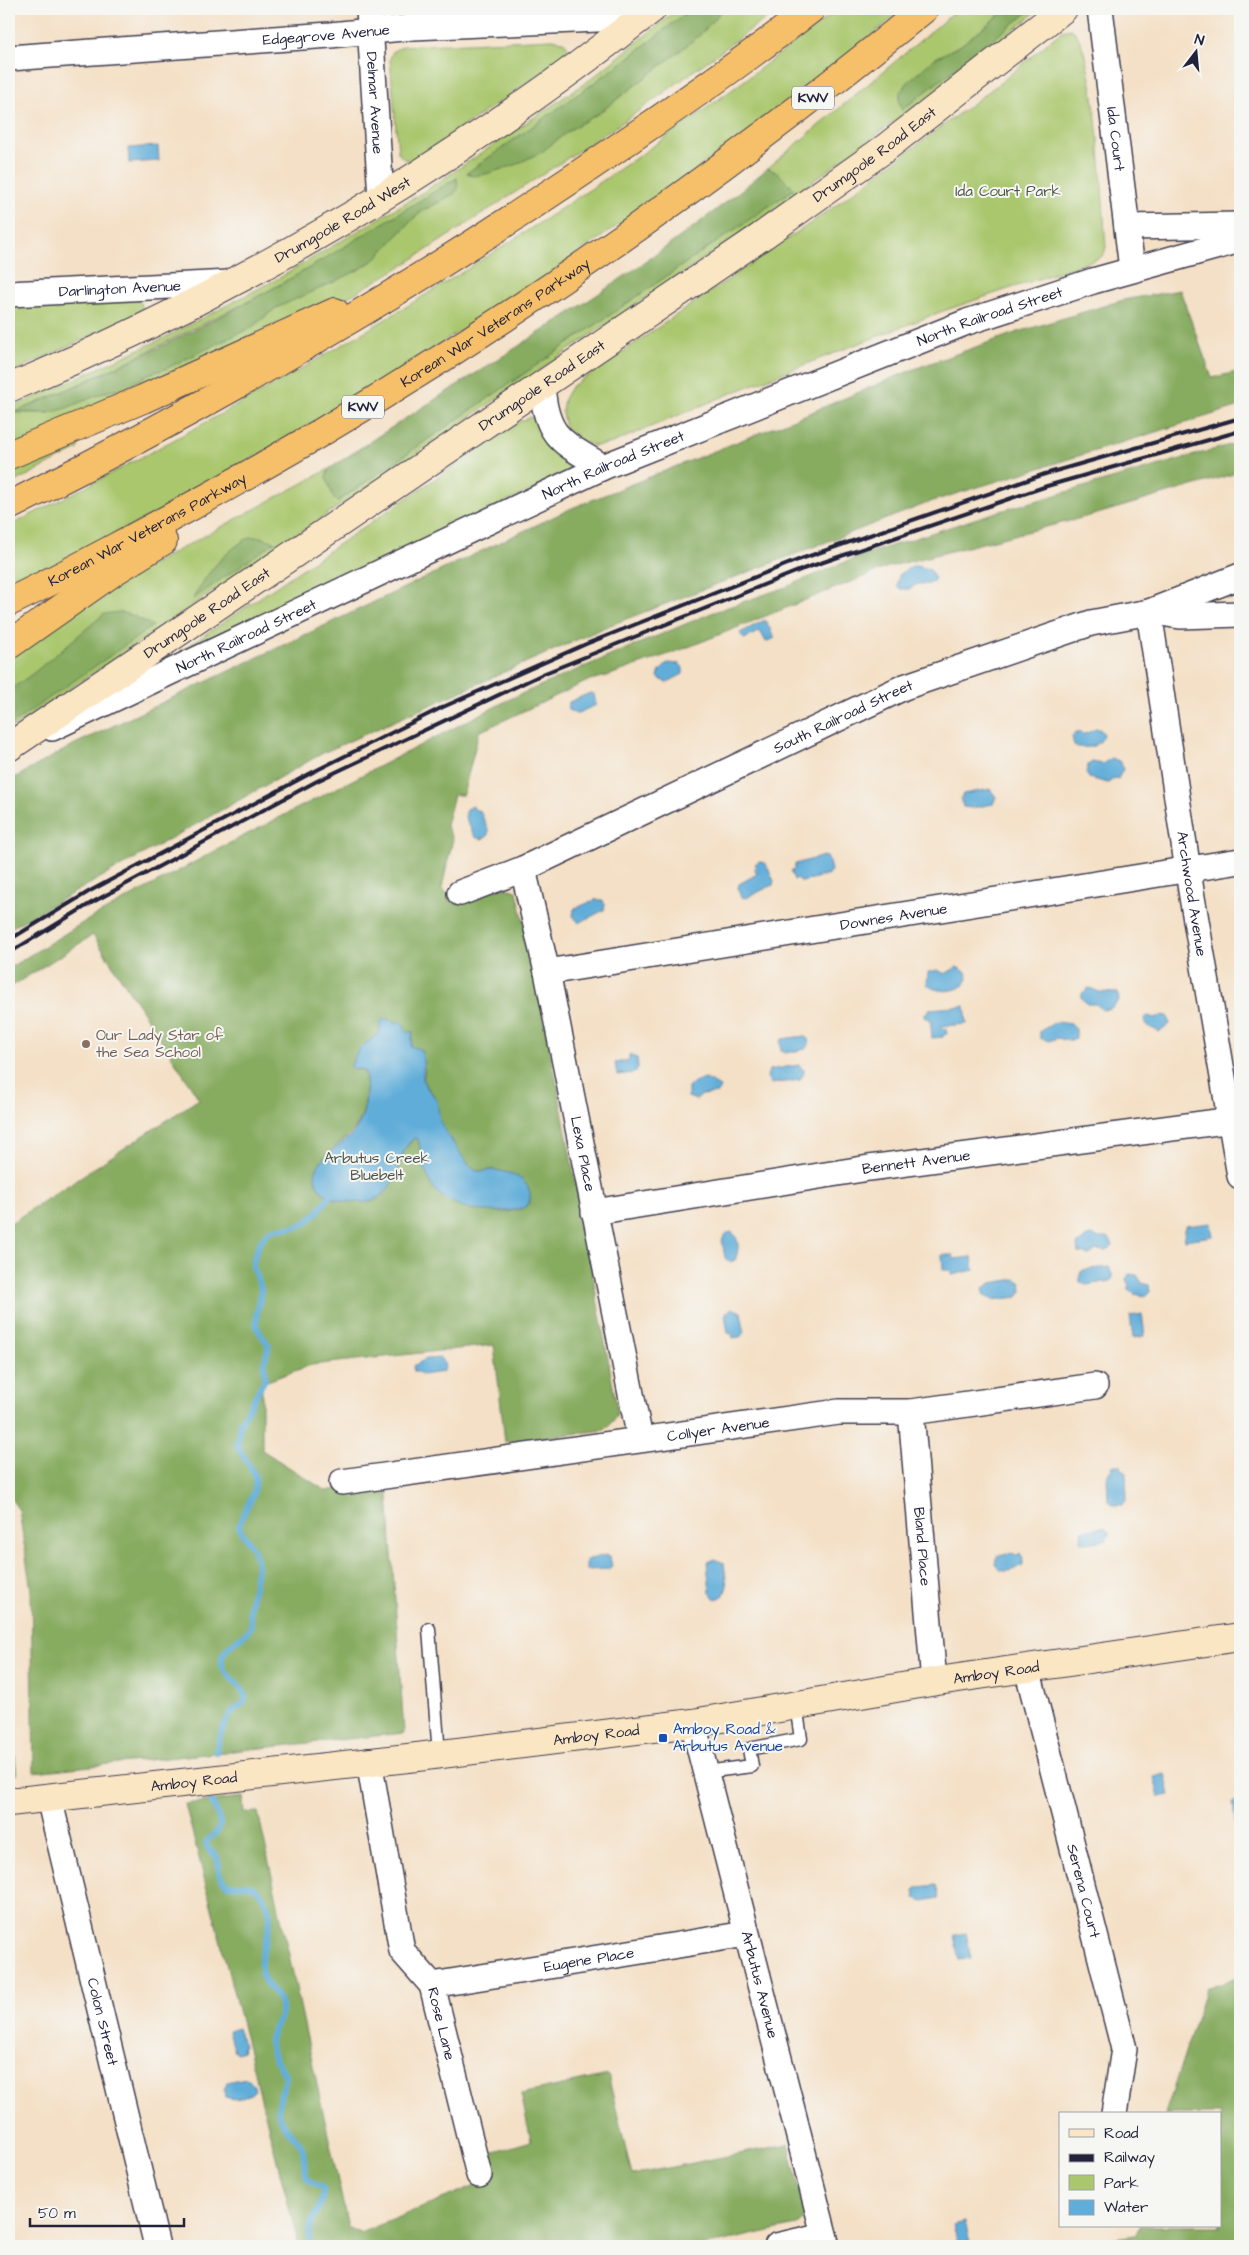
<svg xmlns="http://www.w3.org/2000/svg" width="1249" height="2255" font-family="'Architects Daughter',sans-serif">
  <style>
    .green { fill: #aac76e; stroke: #667454; fill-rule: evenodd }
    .forest { fill: #87ac61; stroke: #54674e; fill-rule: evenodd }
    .water { fill: #61add9; stroke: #42688a }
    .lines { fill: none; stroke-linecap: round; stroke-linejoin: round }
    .stream { stroke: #61add9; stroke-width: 6 }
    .service-casing { stroke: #423e50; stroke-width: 15 }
    .minor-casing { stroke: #423e50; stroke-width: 28 }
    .secondary-casing { stroke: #423e50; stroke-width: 30 }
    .motorway-casing { stroke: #423e50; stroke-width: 30 }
    .service { stroke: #fff; stroke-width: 12 }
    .minor { stroke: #fff; stroke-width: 25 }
    .secondary { stroke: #fbe6c4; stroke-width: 28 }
    .motorway { stroke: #f6c06b; stroke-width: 28 }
    .rail { stroke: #22223b; stroke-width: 4 }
    .education-dot { fill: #8d6e63; stroke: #f6f6f2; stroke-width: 2 }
    .transit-dot { fill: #1a4fb4; stroke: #f6f6f2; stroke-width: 2 }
    .labels { text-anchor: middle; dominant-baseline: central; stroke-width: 4; stroke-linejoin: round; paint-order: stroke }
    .shield { fill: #f6f6f2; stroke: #626272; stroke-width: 1 }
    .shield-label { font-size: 14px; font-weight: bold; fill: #22223b }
    .street-label { font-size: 15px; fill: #22223b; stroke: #f6f6f2 }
    .park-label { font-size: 15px; fill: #4b544a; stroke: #f6f6f2 }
    .education-label { font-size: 15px; fill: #785e54; stroke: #f6f6f2; text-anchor: start }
    .transit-label { font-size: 15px; fill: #164399; stroke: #f6f6f2; text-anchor: start }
  </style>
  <rect width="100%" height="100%" fill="#f6f6f2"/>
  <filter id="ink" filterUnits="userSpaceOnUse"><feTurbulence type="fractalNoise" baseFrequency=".02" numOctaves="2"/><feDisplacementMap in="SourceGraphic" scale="10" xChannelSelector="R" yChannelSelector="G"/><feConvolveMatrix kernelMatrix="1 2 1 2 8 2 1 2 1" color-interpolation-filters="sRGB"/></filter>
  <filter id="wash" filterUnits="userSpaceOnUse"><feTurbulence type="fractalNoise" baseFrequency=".0096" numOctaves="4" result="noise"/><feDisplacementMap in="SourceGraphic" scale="20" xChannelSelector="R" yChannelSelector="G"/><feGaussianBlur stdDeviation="1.12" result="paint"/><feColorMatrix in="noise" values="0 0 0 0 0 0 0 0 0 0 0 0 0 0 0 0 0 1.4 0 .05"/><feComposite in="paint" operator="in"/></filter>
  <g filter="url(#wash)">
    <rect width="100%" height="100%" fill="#f4e0c6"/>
    <path class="green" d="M678,9H691L622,63L467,173L571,129L599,113L701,34L723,9H779L629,118L410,261L348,297L9,449V409L164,338L279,278L425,191L591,79ZM457,178L443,200L424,210L413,219L375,259L360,269L276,308L252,327L165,369L148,374L125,389L108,391L49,413H16L116,367L257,297L311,267Z
      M838,9H904L756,127L552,272L359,396L198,490L9,591V526C300,379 582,211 838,9Z
      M958,9H1007L961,45L934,59L900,93L902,110L1032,9H1040L932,94L756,223L9,730V656L82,602L329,469L326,477L338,501L794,189L779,174L768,168Z
      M1071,29C1097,42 1103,214 1106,247L1104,254L1100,258L940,312L734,392L612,443L595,446L585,443L565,428L562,412L564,399L571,387L831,209L1000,83L1062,31Z
      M553,39L563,41L568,47L566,54L560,61L414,160C407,162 402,159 398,152L390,59L393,51L404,46Z
      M139,300L143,308L139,314L15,371H9V306Z
      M531,417L536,419C539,426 542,435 546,441C553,452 570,459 570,472L182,654L184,649L519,422Z
      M75,442L78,444V449L9,485V469Z
      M9,1699L17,1775H9Z"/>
    <path class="forest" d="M691,9H723L701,34L676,54L599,113L571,129L543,151L515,165L486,174L473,176L467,173L622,63Z
      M1007,9H1032L902,110L899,101L900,92L909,81L934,59L961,45Z
      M768,168L779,174L794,189L338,501L334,499L326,477L329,469C476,369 632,283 768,168Z
      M457,178L458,189L454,194L424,210L413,219L375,259L360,269L334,282L276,308L252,327L165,369L148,374L125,389L108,391L64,409L49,413L15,412C116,370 216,322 311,267C360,238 408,207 457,178Z
      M1180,290L1212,378L1240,371V406L933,501L608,626L325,752L9,929V781L75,744L572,508L802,416L914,369L1015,333L1123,300Z
      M1240,442V472L1097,514L888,567L686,648L607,676L590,680L479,732L463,795H454L446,825L453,839L442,887L455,904L501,887L517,891C555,1062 585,1235 617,1408L616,1417L605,1430L505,1442L494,1345L311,1365L262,1383V1450L326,1491L387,1480L404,1733L34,1772L31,1591L19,1510L9,1496V1224L199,1099L93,935L9,988V968L84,922L226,845L512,698L579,669L714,612L786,587L860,556L990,514ZM389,1019L402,1027L412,1038L411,1047L425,1069L423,1081C427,1088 433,1093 436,1099C439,1107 437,1115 440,1122C443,1128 469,1167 472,1169C479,1173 484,1170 491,1170C510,1170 530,1182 530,1203C513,1222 451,1208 436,1190C424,1176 423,1156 418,1139L414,1138L404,1150L397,1173L349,1202C342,1200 333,1200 327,1196C311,1186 316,1165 328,1153C339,1142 349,1139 358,1124C366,1111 368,1086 365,1072L351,1066C356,1047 364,1047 376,1035C381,1031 384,1024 389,1019Z
      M250,537H261L275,542L193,599C206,573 225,551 250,537Z
      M120,612L134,616L153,626L9,726V691L36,671L104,614Z
      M243,1797L244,1813L258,1812L348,2227L360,2233L495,2177L491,2153L531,2141L521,2094L608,2075L632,2175L788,2144L806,2213L805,2218L797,2225L701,2246H299L185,1804Z
      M1240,1977V2246H1056L1135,2235L1141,2226H1220V2114H1165L1206,1988Z"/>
    <path class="water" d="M158,146L159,161L129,163L128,148Z
      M912,566H917L930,570L935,579L929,584C921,585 918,581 911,589H900L897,586L899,575Z
      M765,620L775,638L766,642L760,631L744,639L740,633Z
      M668,663L680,664L683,668V674L666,683L658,677L660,671Z
      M590,693L594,694L596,705L576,714L568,710L569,702Z
      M1096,729H1100L1104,734C1100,748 1086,749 1074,746L1072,736C1077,731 1079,733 1085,734Z
      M1112,758L1121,762L1123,769L1118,779L1115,778L1108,783L1089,778L1086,772L1088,765L1092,762L1102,764Z
      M990,789L996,797L993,804L971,808L963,807L961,798L963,794Z
      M473,806L474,809L480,811L489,831L487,837L481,839L475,837L465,817L467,809Z
      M824,856L828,858L831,870L829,874L802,882L797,878L794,880L791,871L794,870L795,864Z
      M760,861L762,863L765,862L774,881L773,885L746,898L742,897L738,888L739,884L757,874L755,869L756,863Z
      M597,899L603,901L605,905L604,910L579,923L573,916L574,909Z
      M957,967L966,972L968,979C962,993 937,994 927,984L928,972L938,970L945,974Z
      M1090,988L1099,992L1118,993L1119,1001L1110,1009L1102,1010L1096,1004H1087L1081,997L1083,992L1087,991L1086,989Z
      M965,1006L967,1024L942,1026L943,1030L946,1029L947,1034L943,1035V1037L932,1038L930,1018H925V1013L929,1012V1009Z
      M1163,1015L1168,1016L1170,1024L1160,1032L1145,1025V1018L1148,1016L1156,1018Z
      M389,1019L395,1023L401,1021L407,1032H413L411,1046L421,1050C426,1063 421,1075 424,1083C427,1090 434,1094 437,1101C439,1107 438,1114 440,1120C441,1127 466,1162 471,1167C478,1174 484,1170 492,1170C509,1171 532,1179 530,1199C529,1209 520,1208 513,1210C489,1214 456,1210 437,1192C424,1179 423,1156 418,1139L414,1138C397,1151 401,1178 383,1194C375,1201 366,1203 355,1202C343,1202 329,1199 320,1189C303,1168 334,1150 347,1139C352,1136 356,1129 359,1124C366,1111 368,1086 365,1072L360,1069L354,1070L351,1066C356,1049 365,1044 378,1034L382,1020Z
      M1056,1022L1072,1024L1076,1029V1038L1068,1041L1058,1038L1049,1041L1040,1038V1031Z
      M804,1036L808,1039L809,1045L806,1049L785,1053L781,1050L780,1042L782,1039Z
      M631,1054L637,1058L638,1068L635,1073L617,1075L615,1063L629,1060V1055Z
      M799,1065L804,1070V1073L800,1080L771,1084L767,1077L769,1070Z
      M706,1079L720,1087L718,1093L702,1095L696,1100L688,1097V1087L696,1081Z
      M1211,1223L1213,1236L1185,1240L1184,1230L1186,1229V1226Z
      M732,1232C740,1239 739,1251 735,1260L730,1262L725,1258L722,1240L727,1233Z
      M1092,1235L1100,1238H1109L1113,1245L1107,1251L1096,1250L1090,1255L1078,1253L1077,1245L1088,1236Z
      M942,1255H953V1259L972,1257L974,1270L952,1275L950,1270H943Z
      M1109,1267L1113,1277L1111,1281L1086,1285L1080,1282V1274L1082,1270Z
      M1129,1274L1137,1275L1142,1283L1149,1285L1150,1292L1146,1296L1134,1294L1127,1288L1129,1286L1126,1279Z
      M1016,1279L1021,1283L1022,1291L1018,1297L993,1300L985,1296L983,1289L991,1283Z
      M732,1308L741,1312L745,1333L740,1337L733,1338L732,1334L728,1333L725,1314Z
      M1142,1314L1145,1336L1133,1338L1130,1316Z
      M440,1358L444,1362L445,1369L442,1372L422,1375L418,1372H414L413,1366L426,1359Z
      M1111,1465H1121V1469L1126,1473L1127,1500L1122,1505H1114L1108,1501L1107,1474L1112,1469Z
      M1105,1527L1106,1531H1109L1110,1536L1107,1537V1540L1084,1543L1081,1541L1082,1531Z
      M1011,1553L1017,1555L1020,1553L1023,1558L1022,1566L1020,1565C1013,1573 998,1574 995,1563L998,1556Z
      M606,1555L610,1557L612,1566L609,1569L586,1570V1560Z
      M714,1559L724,1563L727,1586L724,1595L716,1600L710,1593L707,1562Z
      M1165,1774L1170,1795L1159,1797L1154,1777Z
      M1240,1801V1829H1236L1233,1802Z
      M936,1885L939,1898L923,1901L915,1898L914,1890L918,1887Z
      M966,1933L971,1958L959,1960L954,1935Z
      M238,2028L244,2046L242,2047L243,2051L237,2053L234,2051L228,2031Z
      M246,2078L253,2083L255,2090C248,2098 236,2101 225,2097L224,2090L227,2082Z
      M965,2222L971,2246H959L953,2225Z"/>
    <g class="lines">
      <path class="stream" d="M216,1752C219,1738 224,1724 231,1713C236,1707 246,1706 245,1696C242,1682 218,1674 222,1658C226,1644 240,1640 248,1631C254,1624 249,1617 250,1609C251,1595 260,1569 256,1556C253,1545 243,1537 239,1526C242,1511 259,1493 255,1477C252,1466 242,1456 237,1446L240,1424L265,1379L264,1364L269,1345C248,1321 258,1319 261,1292C262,1282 254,1276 253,1267C253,1255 262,1234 272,1230C281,1227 291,1229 299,1226C313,1220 321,1208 329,1197
        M212,1801C214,1808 219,1815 220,1823C220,1841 191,1836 217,1857C221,1869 215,1876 228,1885C236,1886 243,1883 250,1886C256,1888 261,1893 264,1899C280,1926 258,1943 261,1970C263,1986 279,1993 281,2006C283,2022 268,2031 270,2046C272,2058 281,2066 286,2077C282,2096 271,2109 286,2128C290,2134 297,2138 301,2145C306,2155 302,2169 308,2179C311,2184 319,2184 323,2189C325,2209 302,2225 311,2246"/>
    </g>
  </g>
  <g filter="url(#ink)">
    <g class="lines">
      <g class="service-casing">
        <path id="service" d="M429,1629L439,1754
          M705,1772L752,1766L749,1749L801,1739L796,1705"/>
      </g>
      <g class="minor-casing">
        <g id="minor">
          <path id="s1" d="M369,9L381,197"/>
          <path id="s2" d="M1100,9L1132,269"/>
          <path id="s3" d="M9,58L330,35L413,27L642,17"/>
          <path d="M1127,227L1240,225"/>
          <path id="s4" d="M9,294L230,283"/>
          <path d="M542,386C546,438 562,442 603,467"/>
          <path id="s5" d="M1149,612L1192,897L1240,1176"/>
          <path d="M1154,612L1180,616L1240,614"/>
          <path id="s6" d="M52,728L603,467L967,322L1093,281L1240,240"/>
          <path id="s7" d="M523,869L547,972L640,1439"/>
          <path id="s8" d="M460,893L523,869L904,687L1091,623L1149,612L1240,576"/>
          <path id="s9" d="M547,972L1240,861"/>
          <path id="s10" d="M594,1212L869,1168L1240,1119"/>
          <path id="s11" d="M911,1412L934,1682"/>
          <path id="s12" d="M342,1482L839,1412H911L1095,1386"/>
          <path id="s13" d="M1027,1668L1124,2049L1114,2114"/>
          <path id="s14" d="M693,1723L827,2246"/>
          <path id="s15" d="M369,1761L402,1951L432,1985L479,2175"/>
          <path id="s16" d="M49,1798L157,2246"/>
          <path id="s17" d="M432,1985L746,1934"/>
          <path d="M777,2246L824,2235"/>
        </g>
      </g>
      <g class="secondary-casing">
        <g id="secondary">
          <path id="s18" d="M9,388C239,292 456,163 652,9"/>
          <path id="s19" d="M9,747L762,236L884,149L1063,9"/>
          <path id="s20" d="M9,1802L417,1757L693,1723L931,1682L1240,1637"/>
        </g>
      </g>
      <g class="motorway-casing">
        <g id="motorway">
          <path d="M9,455L143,399L335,312"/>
          <path d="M9,506C228,396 440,272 642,131C699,92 756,52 811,9"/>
          <path id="s21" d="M9,602C58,579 106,552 155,526C428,380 684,205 924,9"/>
          <path d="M9,645L116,570L163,541"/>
        </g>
      </g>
      <use href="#service" class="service"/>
      <use href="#minor" class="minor"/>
      <use href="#secondary" class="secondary"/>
      <use href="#motorway" class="motorway"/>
      <path class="rail" d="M9,940L90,891L313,772L443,707L586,644L798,560L1045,474L1240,418
        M9,953L93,902L317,781L545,673L803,569L1047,486L1240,431"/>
    </g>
  </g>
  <circle class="education-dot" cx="86" cy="1044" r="5"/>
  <rect class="transit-dot" x="658" y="1733" width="10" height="10" rx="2.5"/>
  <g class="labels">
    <g class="shield">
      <rect x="792" y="86.5" width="42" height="23" rx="4"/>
      <rect x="342" y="395.5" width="42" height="23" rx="4"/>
    </g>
    <g class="shield-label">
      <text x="813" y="98">KWV</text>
      <text x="363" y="407">KWV</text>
    </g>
    <g class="street-label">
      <text stroke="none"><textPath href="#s3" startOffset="318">Edgegrove Avenue</textPath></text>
      <text stroke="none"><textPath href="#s1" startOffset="94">Delmar Avenue</textPath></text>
      <text stroke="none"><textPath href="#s2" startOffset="131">Ida Court</textPath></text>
      <text stroke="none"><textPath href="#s19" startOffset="1049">Drumgoole Road East</textPath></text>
      <text stroke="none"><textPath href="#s18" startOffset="374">Drumgoole Road West</textPath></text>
      <text stroke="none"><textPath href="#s4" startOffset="111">Darlington Avenue</textPath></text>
      <text stroke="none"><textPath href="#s6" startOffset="1025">North Railroad Street</textPath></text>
      <text stroke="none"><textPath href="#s21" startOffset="561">Korean War Veterans Parkway</textPath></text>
      <text stroke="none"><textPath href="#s19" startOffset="644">Drumgoole Road East</textPath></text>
      <text stroke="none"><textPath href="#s6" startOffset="620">North Railroad Street</textPath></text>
      <text stroke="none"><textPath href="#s21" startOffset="156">Korean War Veterans Parkway</textPath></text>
      <text stroke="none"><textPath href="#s19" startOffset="239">Drumgoole Road East</textPath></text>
      <text stroke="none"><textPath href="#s6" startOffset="215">North Railroad Street</textPath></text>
      <text stroke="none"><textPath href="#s8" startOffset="422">South Railroad Street</textPath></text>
      <text stroke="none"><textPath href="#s5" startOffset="285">Archwood Avenue</textPath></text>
      <text stroke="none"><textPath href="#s9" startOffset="351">Downes Avenue</textPath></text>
      <text stroke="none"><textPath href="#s7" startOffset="291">Lexa Place</textPath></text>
      <text stroke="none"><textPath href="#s10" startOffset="326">Bennett Avenue</textPath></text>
      <text stroke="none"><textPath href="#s12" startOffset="380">Collyer Avenue</textPath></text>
      <text stroke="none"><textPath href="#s11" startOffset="135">Bland Place</textPath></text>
      <text stroke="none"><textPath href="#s20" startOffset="996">Amboy Road</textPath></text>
      <text stroke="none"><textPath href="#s20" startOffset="591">Amboy Road</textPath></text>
      <text stroke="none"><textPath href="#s20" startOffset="186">Amboy Road</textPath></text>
      <text stroke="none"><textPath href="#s13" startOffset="230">Serena Court</textPath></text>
      <text stroke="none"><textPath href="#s17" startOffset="159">Eugene Place</textPath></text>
      <text stroke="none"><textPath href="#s14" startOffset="270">Arbutus Avenue</textPath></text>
      <text stroke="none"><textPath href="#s16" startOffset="230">Colon Street</textPath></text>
      <text stroke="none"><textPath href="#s15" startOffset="278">Rose Lane</textPath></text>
    </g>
    <g class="park-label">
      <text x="1008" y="191">Ida Court Park</text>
      <text x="377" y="1158">Arbutus Creek<tspan x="377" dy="17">Bluebelt</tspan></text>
    </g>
    <g class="education-label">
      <text x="96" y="1035">Our Lady Star of<tspan x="96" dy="17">the Sea School</tspan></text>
    </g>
    <g class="transit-label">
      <text x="673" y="1729">Amboy Road &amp;<tspan x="673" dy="17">Arbutus Avenue</tspan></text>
    </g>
  </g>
  <rect width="1249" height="2255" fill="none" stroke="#f6f6f2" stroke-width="30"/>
  <rect x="1059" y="2112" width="162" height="115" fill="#f6f6f2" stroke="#a1a1a9"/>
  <rect x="1069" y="2129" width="25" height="8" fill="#fbe6c4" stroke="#a1a1a9"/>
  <text x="1104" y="2138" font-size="15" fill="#22223b">Road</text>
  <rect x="1069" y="2154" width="25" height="8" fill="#22223b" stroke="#a1a1a9"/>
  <text x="1104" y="2162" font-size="15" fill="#22223b">Railway</text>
  <rect x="1069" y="2175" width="25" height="15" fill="#aac76e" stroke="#a1a1a9"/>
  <text x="1104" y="2188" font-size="15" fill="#22223b">Park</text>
  <rect x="1069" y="2200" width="25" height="15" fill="#61add9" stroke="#a1a1a9"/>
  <text x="1104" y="2212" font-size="15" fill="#22223b">Water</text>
  <g transform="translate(1196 52) rotate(16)" stroke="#f6f6f2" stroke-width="4" paint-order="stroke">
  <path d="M0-4L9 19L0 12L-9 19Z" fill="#22223b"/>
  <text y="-8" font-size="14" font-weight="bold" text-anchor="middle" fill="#22223b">N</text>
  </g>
  <path d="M30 2218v8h154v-8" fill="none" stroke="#22223b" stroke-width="2.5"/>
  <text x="38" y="2218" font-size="15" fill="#22223b" stroke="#f6f6f2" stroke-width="4" paint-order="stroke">50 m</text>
</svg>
